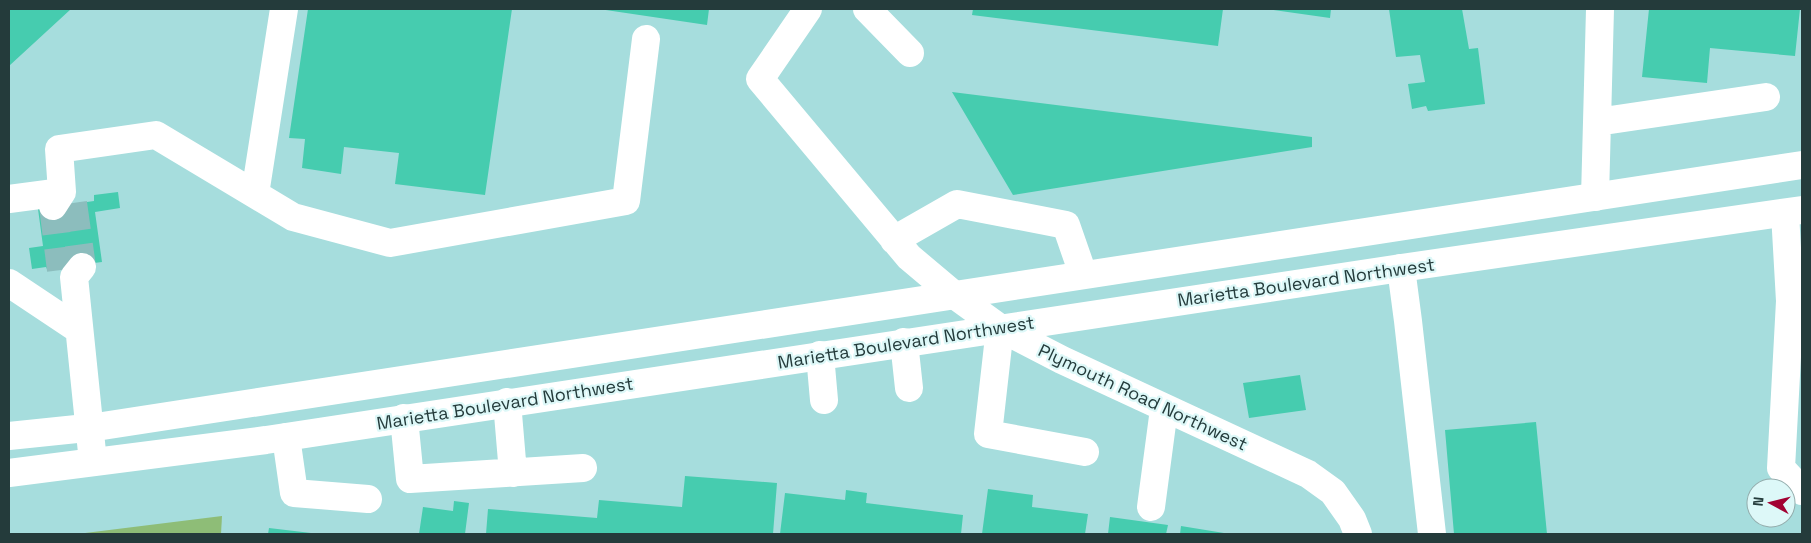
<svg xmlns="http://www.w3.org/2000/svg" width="1811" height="543" font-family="'Space Grotesk',sans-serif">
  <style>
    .green { fill: #8ebd77 }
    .building { fill: #46ccaf }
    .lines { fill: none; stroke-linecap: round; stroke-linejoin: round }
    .minor-tunnel { stroke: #8cbdbd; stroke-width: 28; stroke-dasharray: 28 14; stroke-linecap: butt }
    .minor { stroke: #fff; stroke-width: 28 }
    .major { stroke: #fff; stroke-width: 28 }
    .labels { text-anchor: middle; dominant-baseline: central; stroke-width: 4.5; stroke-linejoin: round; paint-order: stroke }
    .street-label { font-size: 18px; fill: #243b3b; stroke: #ddf8f8 }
  </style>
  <rect width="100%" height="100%" fill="#a6dddd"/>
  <path class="green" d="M222,516L221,534H77Z"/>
  <path class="building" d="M9,9H71L9,66Z
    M308,9H512L485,195L395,184L399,153L344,147L341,174L302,168L305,139L289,138Z
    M599,9H709L707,25Z
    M973,9H1223L1218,46L972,15Z
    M1267,9H1331L1330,18Z
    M1389,9H1462L1469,49L1478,48L1485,104L1428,111L1426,106L1412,109L1408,84L1425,82L1420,55L1396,57Z
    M1649,9H1800L1795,56L1710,48L1707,83L1642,77Z
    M952,92L1312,137V147L1013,195Z
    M118,192L120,208L95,212L102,262L47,269L46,267L32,269L29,248L43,246L38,209L94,201V195Z
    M1300,375L1306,410L1249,418L1243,383Z
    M1536,422L1547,534H1454L1445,430Z
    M685,476L777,483L773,534H486L488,509L597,518L599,500L682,507Z
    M988,489L1033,495L1032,507L1088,514L1085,534H982Z
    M846,490L867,493L866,503L963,515L961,534H780L785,493L845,500Z
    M454,501L469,503L465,534H419L423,507L453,511Z
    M1110,517L1168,525L1166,534H1108Z
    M1181,526L1224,533V534H1180Z
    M269,528L311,533V534H268Z"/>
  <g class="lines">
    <path class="minor-tunnel" d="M73,203L82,267
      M53,206L61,270"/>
    <path class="minor" d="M808,9L760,79L909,257L953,294L1000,328L1062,360L1308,474L1333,492L1352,519L1358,534
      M867,9L910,53
      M1597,122L1766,97
      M255,194L284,9
      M1595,197L1600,9
      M9,199L62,192
      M53,206L62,192L59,149L156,135L293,217L390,243L626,201L646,39
      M1785,213L1790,301L1781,468L1802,491
      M894,240L957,204L1066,225L1083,274
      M82,267L74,277L93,462
      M1401,268L1408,321L1432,534
      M9,283L78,329
      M1000,328L988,434L1085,452
      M904,342L909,388
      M820,355L824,400
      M507,402L513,473
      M404,418L410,479L583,468
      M286,437L294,493L368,499
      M1151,507L1164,409"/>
    <path class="major" d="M9,436L96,427L1802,165
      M9,473L266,440L1401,268L1802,210"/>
  </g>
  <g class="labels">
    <g class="street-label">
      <text transform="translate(1306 282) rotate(-8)">Marietta Boulevard Northwest</text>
      <text transform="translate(906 342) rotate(-9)">Marietta Boulevard Northwest</text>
      <text transform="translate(1143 397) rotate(25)">Plymouth Road Northwest</text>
      <text transform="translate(505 403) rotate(-9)">Marietta Boulevard Northwest</text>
    </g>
  </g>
  <rect width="1811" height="543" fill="none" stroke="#243b3b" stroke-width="20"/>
  <g transform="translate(1771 503) rotate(277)"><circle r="24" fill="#ddf8f8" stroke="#93acac"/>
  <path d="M0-4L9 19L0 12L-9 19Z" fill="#a20132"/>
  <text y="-8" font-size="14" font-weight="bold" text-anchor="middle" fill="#243b3b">N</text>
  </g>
</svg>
